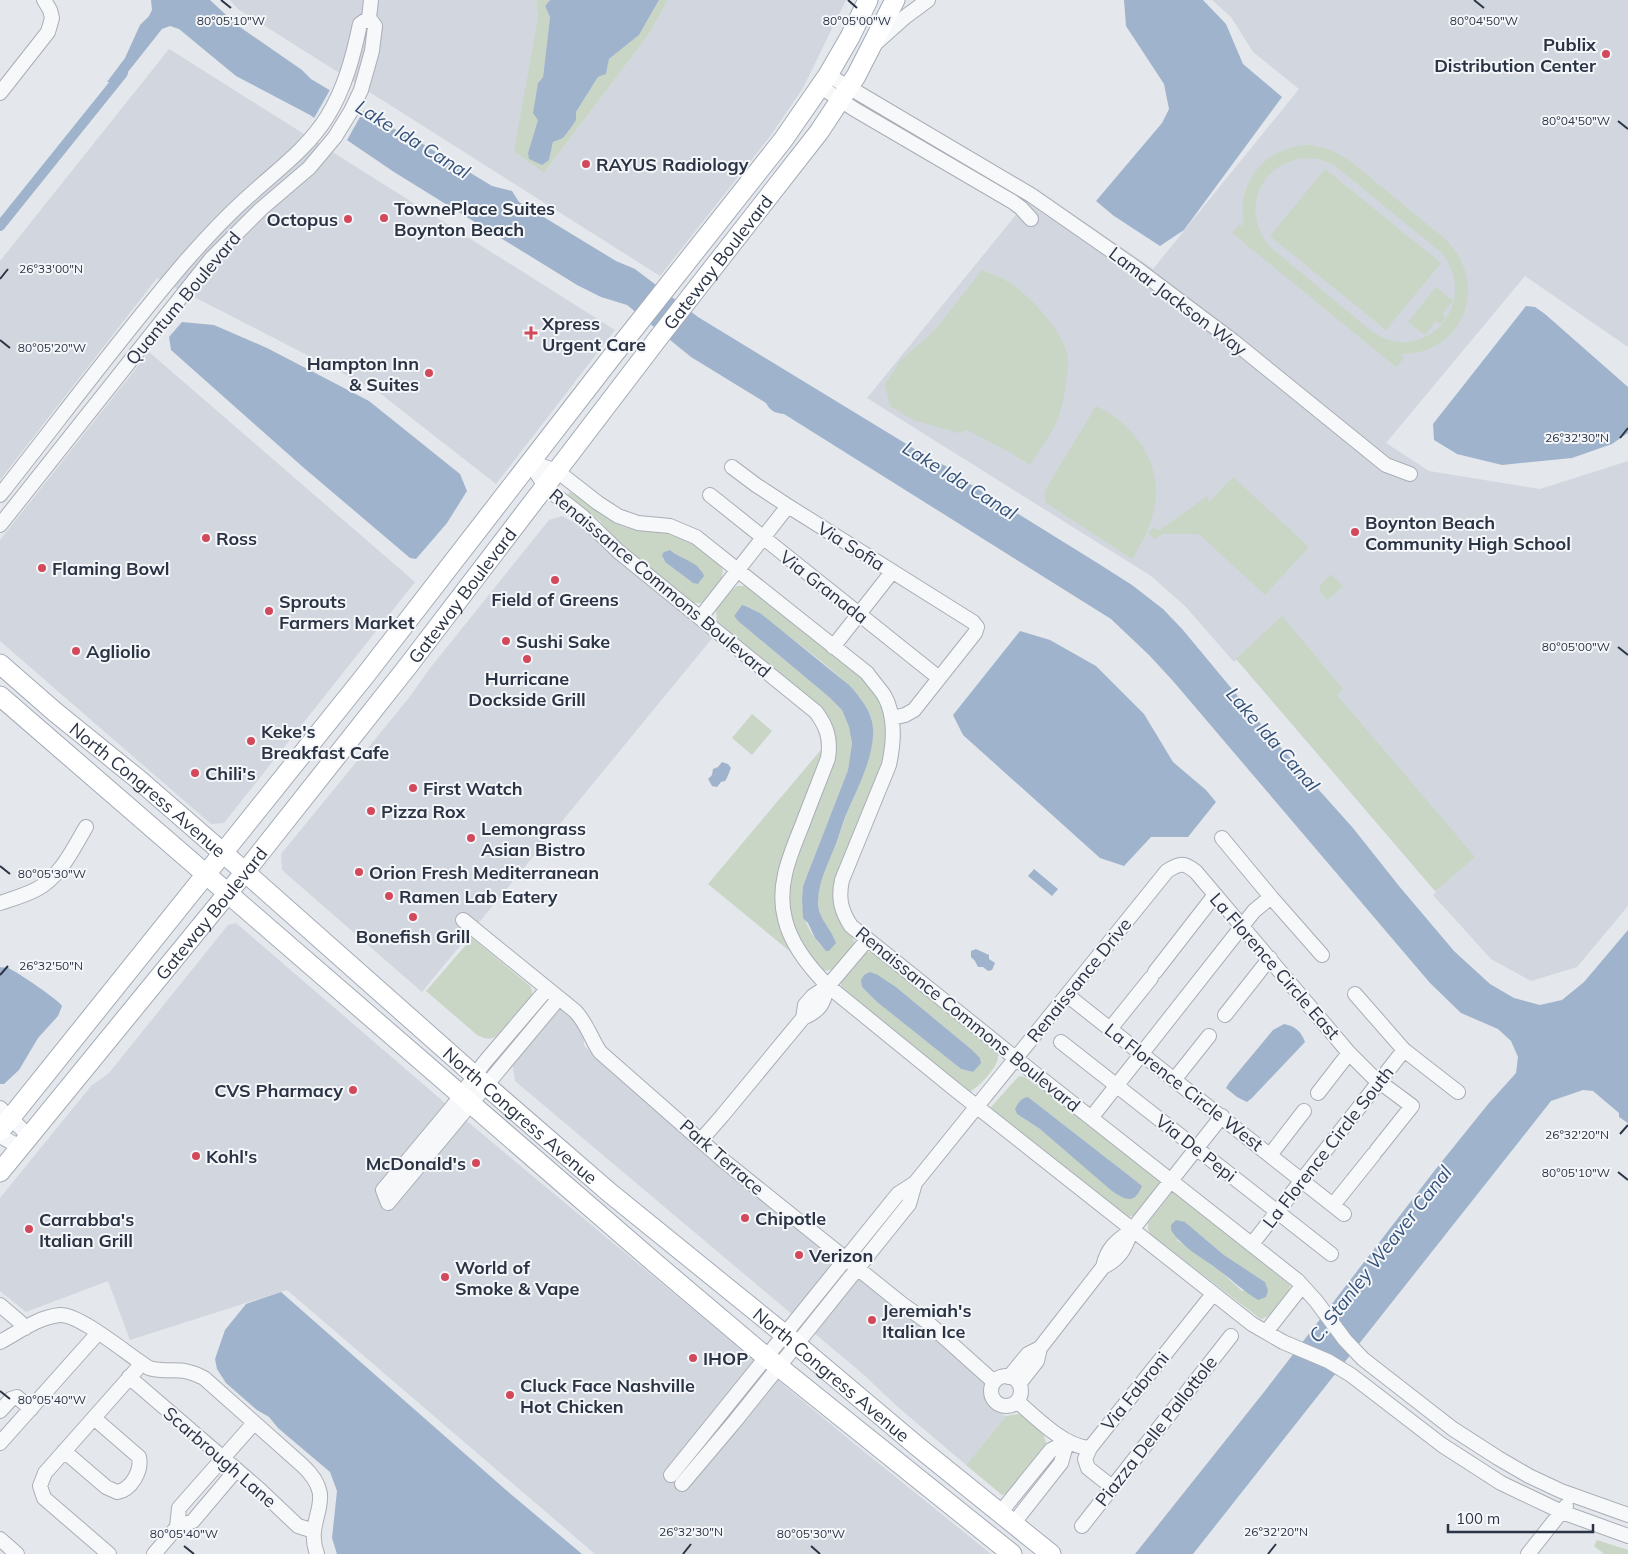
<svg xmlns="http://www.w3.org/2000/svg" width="1628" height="1554" font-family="Mulish,sans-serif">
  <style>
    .built { fill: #d2d6de }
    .green { fill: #c9d6c5; fill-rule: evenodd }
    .water { fill: #9fb4cc }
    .pier { fill: #e4e7ec }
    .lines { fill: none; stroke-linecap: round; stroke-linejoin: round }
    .canal { stroke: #9fb4cc; stroke-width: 10 }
    .minor-casing { stroke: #a9aeb7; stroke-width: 16 }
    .major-casing { stroke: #a3abb8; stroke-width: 21 }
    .minor { stroke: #f7f8fa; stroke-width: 14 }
    .major { stroke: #fff; stroke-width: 19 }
    .ticks { fill: none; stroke: #2b3445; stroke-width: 2 }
    .poi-dot { fill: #d1495b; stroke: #f4f6f9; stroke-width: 2 }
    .labels { text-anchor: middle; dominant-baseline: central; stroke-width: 4; stroke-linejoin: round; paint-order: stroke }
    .poi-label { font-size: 18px; font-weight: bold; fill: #2b3445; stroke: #f4f6f9; text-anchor: start }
    .street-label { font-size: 18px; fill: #2b3445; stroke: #f4f6f9 }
    .water-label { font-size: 19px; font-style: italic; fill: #34527a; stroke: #f4f6f9 }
    .ticks-label { font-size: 12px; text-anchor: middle; fill: #2b3445; stroke: #f4f6f9; stroke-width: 4; stroke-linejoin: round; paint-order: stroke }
  </style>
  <rect width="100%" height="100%" fill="#e4e7ec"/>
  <path class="built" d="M230,0H536L538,18L544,173L649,34L668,0H846L803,88L771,135L660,276L238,9Z
    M1212,0H1628V347L1525,276L1386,443L1429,471L1540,489L1628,461V906L1577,967L1531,981L1491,959L1433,895L1436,892L1237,659L1234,662L1185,606L1151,576L867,398L1037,189L1153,269L1299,89L1253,52L1231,17Z
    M169,49L615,330L496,484L377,391L157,278L0,480V261Z
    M149,352L415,582L224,823L211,824L0,641V540Z
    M562,516L584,528L714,636L422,992L282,870L281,854L408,699L431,667L549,520Z
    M236,923L445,1103L851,1441L991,1554H595L287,1290L130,1340L108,1281L26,1312L0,1291V1198L91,1086L109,1073L228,925Z
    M559,1004L576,1018L584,1034V1046L921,1324L986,1381L984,1393L986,1402L992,1408L1006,1416L966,1465L899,1408L864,1375L515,1081L512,1059Z"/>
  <path class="green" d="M536,0H550L545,6L550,17L543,77L538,83V120L528,153L549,160L553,142L576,112L598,77L606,73L609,59L639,35L659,0H668L649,34L544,173L514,151L538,18Z
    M1311,145L1331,150L1349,160L1445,239C1490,282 1465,355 1400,354L1404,358L1396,367L1232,233L1240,224L1244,227C1236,181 1265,146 1311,145ZM1302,158L1319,159L1334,165L1443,254C1481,306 1422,369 1370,330L1268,245C1242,210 1258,166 1302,158Z
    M1325,169L1441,263L1386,330L1270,236Z
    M982,270C991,274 1001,277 1010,283C1030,296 1062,330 1067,354C1070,366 1063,407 1058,419C1051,435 1039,450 1030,465L1004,449L967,430L959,433L913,420L890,406L885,384L901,360L935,330Z
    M1436,287L1453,301L1442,314L1446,318L1440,324L1436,321L1425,335L1408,322Z
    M1096,406C1138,426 1167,470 1152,517C1148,532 1140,546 1132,559L1046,503L1044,492Z
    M1233,477L1309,547L1265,595L1199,534H1162L1155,539L1151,537L1149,532L1153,528L1160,530L1207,496L1209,502Z
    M569,492C583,496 598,515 613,522C634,534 654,529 676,535C692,539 708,555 721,565L723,571L721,581L705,600L701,603H691L619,544L600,521L568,496ZM672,551L677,556L701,569L703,577L699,583H693L665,562L663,559Z
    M1331,574L1343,586L1327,600L1320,592V586Z
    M737,586H746L751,589L867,681L874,690L884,714L888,734L885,758L834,890C834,900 836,913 841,922C845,930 853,934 854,943C849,954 835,975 821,970L807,953L794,930L788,905L789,877L834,733L717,622L716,610L732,590ZM742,605L747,606L760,613C787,638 856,681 869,712C883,743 857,787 846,816C842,825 840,835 836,845C828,863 814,889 819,910C821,921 828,930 834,939L822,947C805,927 800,913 803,886L848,770L852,743L849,727L842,710L829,697L738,621L734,616Z
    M1282,616L1343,689L1337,695L1475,857L1435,891L1236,659Z
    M752,714L772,731L752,755L732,738Z
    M825,745L821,760L781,866L798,958L708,884Z
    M472,938L530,986L532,990V995L495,1037C488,1040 483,1038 477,1035L426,991Z
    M868,952L874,953L999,1053L1001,1056H998C999,1066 980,1086 971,1091L972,1093L969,1092L843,991C842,988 841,987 841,983C842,976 862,955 868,952ZM878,975L896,987L971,1049L973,1072L961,1069L877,1002L862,987Z
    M1019,1076L1025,1077L1158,1178L1161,1183L1136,1215L1128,1217L992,1110L991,1107ZM1028,1097L1136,1181L1142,1186L1040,1129L1017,1114Z
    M1172,1190L1258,1257L1261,1262L1290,1285C1290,1294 1270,1318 1261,1319L1258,1317L1151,1235L1148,1230V1223L1171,1194L1170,1192ZM1185,1222L1224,1255L1265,1282L1242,1291L1221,1272L1177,1240Z
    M1018,1414L1021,1415L1043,1433L1046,1443L1044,1448L1010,1492L1002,1495L966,1465L1006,1416Z
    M1597,1540L1628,1550V1554H1604L1594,1546Z"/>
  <path class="water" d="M151,0H210L237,25L302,70L311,79L366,112L381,123L408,135L492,186L512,191L519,202L616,261L635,269L698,317L936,462L946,466L954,474L1099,564L1132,585L1163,609L1183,630L1276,742L1353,828L1399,886L1454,951L1490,984L1514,998L1540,1005L1562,1000L1584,982L1628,930V1123L1619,1117V1113L1593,1091L1583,1090L1551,1101L1193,1554H1135L1264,1392L1435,1170L1489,1103L1516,1073L1518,1057L1511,1041L1498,1029L1461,1013L1430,983L1173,681L1149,655L1111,619L784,414C775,413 770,411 766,403L691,357L627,305L601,297L577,285L394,172L310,115L236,76L179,29L170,26L162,29L120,82H107L125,58L140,25L149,16L152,10Z
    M550,0H659L639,35L609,59L606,74L598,77L576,112V120L570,129L563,138L553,142L549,160L542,165L529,159L528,153L538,120L533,113L538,83L543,77L550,17L545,6Z
    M1124,0H1203L1226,24L1243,64L1282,97L1184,230L1160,246L1114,216L1096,201L1162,123L1169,109L1164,84L1126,26Z
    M1526,306L1535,307L1545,314L1628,387V433L1612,444L1572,458L1502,465L1457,454L1434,440L1433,424Z
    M182,322L214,325L267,348L369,401L460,474L467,491L447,523L416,559L410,558L304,468L171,350L169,337Z
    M670,550C680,559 700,562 704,576L698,584L693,583L665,562L662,555L664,552Z
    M742,605L746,606L760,613L849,685C860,697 872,711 873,728C875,756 857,789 846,815C842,824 840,834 836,844C829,862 818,882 818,902C818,919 831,928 836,943L829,951H826L815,938L808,923L803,918L802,899L803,886L848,770L852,743L849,727L842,710L829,697L738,621L734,616Z
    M1020,631L1050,640L1096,666L1144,714L1173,762L1206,790L1216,802L1188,837H1151L1124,866L1100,858L963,735L953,715Z
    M722,762L728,764L731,768C730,770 727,779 725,781L721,782L717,787L712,786L708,779L712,775L713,769L718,767Z
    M1034,869L1058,889L1052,896L1028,876Z
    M976,949L989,955V959L995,963L992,970L988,971L983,967H978L975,961L971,957V951Z
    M0,967C3,968 6,967 8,968C16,971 59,1000 62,1006L58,1016L38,1038L19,1070L4,1084H0Z
    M870,972L878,975L896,987L971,1049L980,1058L981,1063L973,1072L961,1069L877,1002L862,987L861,980L864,975Z
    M1284,1024C1295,1026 1301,1031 1305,1042L1252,1098L1247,1102L1237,1097L1226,1088L1229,1083L1273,1030Z
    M1028,1097L1136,1181L1142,1186C1134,1205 1126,1200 1112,1191L1040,1129L1017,1114L1015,1109C1018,1103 1021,1098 1028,1097Z
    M1176,1220L1185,1222L1224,1255L1265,1282L1268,1290L1266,1297L1258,1300C1243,1291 1235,1282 1221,1272C1204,1258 1183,1249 1171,1230V1225Z
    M281,1292L506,1490L582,1554H337L332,1538L337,1491L330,1472L278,1428L269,1417L257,1410L226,1383L217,1369L215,1359L225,1330L246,1304Z"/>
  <path class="pier" d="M331,88L365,108L346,142L313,120Z"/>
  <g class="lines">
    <path class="canal" d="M0,226L123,73"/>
    <g class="minor-casing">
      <path id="minor" d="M876,43L905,17L928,0
        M828,75L1031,195L1136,268L1233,341L1381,461L1386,465L1410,474
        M821,87L854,109L1013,202L1021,208L1031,219
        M0,93L48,32L52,18L50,10L44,0
        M530,462L557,471L598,503L618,516L638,523L670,526L696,537L867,673C872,680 879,688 884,695C896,716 894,742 889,765L842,880C838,898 841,911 851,926L1029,1069L1298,1281L1316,1301L1345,1340L1363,1359L1453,1429L1498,1458L1529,1476L1561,1491L1628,1515
        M530,462L545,487L582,516L619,552L816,712C827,727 831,739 828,758C820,780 811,801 803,823C791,853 776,885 785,919C791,945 810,968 828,986L957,1091L1252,1324L1283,1342L1328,1361L1351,1375L1442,1445L1501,1483L1562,1512L1628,1536
        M732,467L756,485L788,506L973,622L977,627L975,633L914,710L905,715L892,718
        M0,495C61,418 120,338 184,263C205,239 226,216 250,195C277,170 307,149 327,117C345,88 353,57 360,24L369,18L371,0
        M710,495L939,678
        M0,525L211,259L261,209L309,168L335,137L351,111L361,90L372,51L375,26L369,18
        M700,618L788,506
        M833,647L892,572
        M1271,897L1322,955
        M0,903C12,899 26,895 37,889C60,877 73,849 86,827
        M463,920L575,1011C587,1023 591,1039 600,1052L724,1161L902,1304L926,1321L994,1382
        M1155,972L1214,896
        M547,989L484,1063L453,1106L383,1190L388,1203L559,998
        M1355,994L1404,1050L1458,1092
        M1067,995L1344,1214
        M1225,1015L1270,958
        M803,1018L805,1005L813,996L828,986L867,940
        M1110,1029L1151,978
        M1061,1042L1331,1254
        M1174,1080L1209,1036
        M1318,1093L1349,1053
        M0,1108L29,1136
        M1091,1118L1254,911L1271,897L1222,838
        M0,1136L20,1147
        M701,1140L722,1116L803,1018C821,1010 823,1004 828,986
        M1270,1155L1304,1111
        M1333,1205L1374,1154
        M1252,1244L1404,1050
        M1103,1267C1107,1248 1116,1241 1132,1230L1222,1116
        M0,1305L20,1322L25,1328
        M1266,1332L1302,1286
        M0,1342C19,1332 38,1317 60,1315C80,1314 128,1355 149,1368C170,1374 181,1365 204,1378L302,1465C341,1501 303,1516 317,1554
        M991 1391a15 15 0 1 1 30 0a15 15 0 1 1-30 0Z
        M129,1377L259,1489L298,1526L314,1531
        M1009,1377L1028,1354L1040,1348L1103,1267C1121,1258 1125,1248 1132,1230
        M1019,1384L1037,1361L1040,1348
        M1017,1401C1036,1418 1065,1447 1090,1448
        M0,1411L11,1399L17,1397L31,1409
        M0,1443L98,1333
        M64,1451L106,1487L117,1492C131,1490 142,1471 139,1457L94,1418
        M671,1475L898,1194L915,1183L1167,871C1180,863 1184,862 1196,872L1349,1053L1373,1077L1412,1106L1377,1150
        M682,1484L736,1420L909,1204L915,1183
        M1112,1487L1088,1468L1085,1459L1090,1448L1213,1294
        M1000,1513L1051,1450L1067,1442
        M1013,1524L1061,1463L1067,1442
        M1082,1526L1231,1336
        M177,1527L179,1508L254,1423
        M0,1539L17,1554
        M109,1554L44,1498L40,1486L45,1473L137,1369L140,1363
        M154,1554L177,1527L193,1521L236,1470
        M1528,1554L1566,1506"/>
    </g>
    <g class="major-casing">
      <g id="major">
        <path id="s1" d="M0,664L55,712L138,779L245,872L474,1075L610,1193L784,1334L917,1446L1051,1554"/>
        <path d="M0,696L655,1263L759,1351L1012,1554"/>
        <path d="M0,1131L364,677L614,354L783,140L828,75L850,37L868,0"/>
        <path id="s2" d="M0,1172L245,872L408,666L659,337L819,132L856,76L895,0"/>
      </g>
    </g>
    <use href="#minor" class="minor"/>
    <use href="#major" class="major"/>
  </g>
  <path class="ticks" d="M221,0L231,8M848,0L857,8M1474,0L1484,8M1618,121L1628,129M0,279L8,269M0,340L10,348M1620,438L1628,428M1618,647L1628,655M0,866L10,874M0,975L8,966M1620,1134L1628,1125M1618,1172L1628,1180M0,1391L10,1399M184,1546L194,1554M811,1546L820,1554M683,1554L691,1544M1268,1554L1276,1544"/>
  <g class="poi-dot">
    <circle cx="1606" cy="54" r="5"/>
    <circle cx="586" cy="164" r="5"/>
    <circle cx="384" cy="218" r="5"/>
    <circle cx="348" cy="219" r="5"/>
    <path d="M528.5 325.5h5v5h5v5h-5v5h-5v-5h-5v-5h5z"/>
    <circle cx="429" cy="373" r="5"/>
    <circle cx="1355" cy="532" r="5"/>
    <circle cx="206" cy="538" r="5"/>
    <circle cx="42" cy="568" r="5"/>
    <circle cx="555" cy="580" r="5"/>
    <circle cx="269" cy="611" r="5"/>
    <circle cx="506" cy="641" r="5"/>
    <circle cx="76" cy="651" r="5"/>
    <circle cx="527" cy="659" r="5"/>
    <circle cx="251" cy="741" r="5"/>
    <circle cx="195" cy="773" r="5"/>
    <circle cx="413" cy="788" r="5"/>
    <circle cx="371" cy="811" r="5"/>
    <circle cx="471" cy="838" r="5"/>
    <circle cx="359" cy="872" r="5"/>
    <circle cx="389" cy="896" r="5"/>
    <circle cx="413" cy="917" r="5"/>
    <circle cx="353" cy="1090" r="5"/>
    <circle cx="196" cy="1156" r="5"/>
    <circle cx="476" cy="1163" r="5"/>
    <circle cx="745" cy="1218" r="5"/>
    <circle cx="29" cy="1229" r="5"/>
    <circle cx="799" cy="1255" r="5"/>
    <circle cx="445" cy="1277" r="5"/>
    <circle cx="872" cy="1320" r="5"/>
    <circle cx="693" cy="1358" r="5"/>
    <circle cx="510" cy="1395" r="5"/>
  </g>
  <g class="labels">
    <g class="poi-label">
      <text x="1596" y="44" text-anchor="end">Publix<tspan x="1596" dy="21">Distribution Center</tspan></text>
      <text x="596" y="164">RAYUS Radiology</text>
      <text x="394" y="208">TownePlace Suites<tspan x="394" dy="21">Boynton Beach</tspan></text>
      <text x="338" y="219" text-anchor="end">Octopus</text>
      <text x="542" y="323">Xpress<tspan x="542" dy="21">Urgent Care</tspan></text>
      <text x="419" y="363" text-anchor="end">Hampton Inn<tspan x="419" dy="21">&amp; Suites</tspan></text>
      <text x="1365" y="522">Boynton Beach<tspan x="1365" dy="21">Community High School</tspan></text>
      <text x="216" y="538">Ross</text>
      <text x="52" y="568">Flaming Bowl</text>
      <text x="555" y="599" text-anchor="middle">Field of Greens</text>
      <text x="279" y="601">Sprouts<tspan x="279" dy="21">Farmers Market</tspan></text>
      <text x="516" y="641">Sushi Sake</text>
      <text x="86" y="651">Agliolio</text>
      <text x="527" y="678" text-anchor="middle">Hurricane<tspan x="527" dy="21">Dockside Grill</tspan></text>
      <text x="261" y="731">Keke's<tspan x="261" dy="21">Breakfast Cafe</tspan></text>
      <text x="205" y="773">Chili's</text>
      <text x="423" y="788">First Watch</text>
      <text x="381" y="811">Pizza Rox</text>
      <text x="481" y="828">Lemongrass<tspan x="481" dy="21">Asian Bistro</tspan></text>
      <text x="369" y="872">Orion Fresh Mediterranean</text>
      <text x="399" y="896">Ramen Lab Eatery</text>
      <text x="413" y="936" text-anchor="middle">Bonefish Grill</text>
      <text x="343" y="1090" text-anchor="end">CVS Pharmacy</text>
      <text x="206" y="1156">Kohl's</text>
      <text x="466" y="1163" text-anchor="end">McDonald's</text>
      <text x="755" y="1218">Chipotle</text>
      <text x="39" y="1219">Carrabba's<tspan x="39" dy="21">Italian Grill</tspan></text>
      <text x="809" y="1255">Verizon</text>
      <text x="455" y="1267">World of<tspan x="455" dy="21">Smoke &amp; Vape</tspan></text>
      <text x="882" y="1310">Jeremiah's<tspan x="882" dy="21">Italian Ice</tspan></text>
      <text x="703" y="1358">IHOP</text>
      <text x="520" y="1385">Cluck Face Nashville<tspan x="520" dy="21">Hot Chicken</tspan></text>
    </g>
    <g class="street-label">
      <text stroke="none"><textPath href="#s2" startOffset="1159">Gateway Boulevard</textPath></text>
      <text transform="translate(183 298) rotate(-50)">Quantum Boulevard</text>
      <text transform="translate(1178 301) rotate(37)">Lamar Jackson Way</text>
      <text transform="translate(851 546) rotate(32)">Via Sofia</text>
      <text transform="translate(660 583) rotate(40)">Renaissance Commons Boulevard</text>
      <text transform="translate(824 587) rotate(38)">Via Granada</text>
      <text stroke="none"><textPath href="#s2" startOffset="739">Gateway Boulevard</textPath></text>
      <text stroke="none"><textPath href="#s1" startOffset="194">North Congress Avenue</textPath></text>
      <text stroke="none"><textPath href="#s2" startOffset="334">Gateway Boulevard</textPath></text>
      <text transform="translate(1275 966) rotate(49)">La Florence Circle East</text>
      <text transform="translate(1079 980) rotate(-51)">Renaissance Drive</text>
      <text transform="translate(968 1019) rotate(39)">Renaissance Commons Boulevard</text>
      <text transform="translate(1184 1087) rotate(38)">La Florence Circle West</text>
      <text stroke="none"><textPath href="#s1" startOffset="689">North Congress Avenue</textPath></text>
      <text transform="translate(1328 1147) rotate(-52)">La Florence Circle South</text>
      <text transform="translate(1196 1148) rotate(38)">Via De Pepi</text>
      <text transform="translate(722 1157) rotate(41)">Park Terrace</text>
      <text stroke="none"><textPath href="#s1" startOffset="1094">North Congress Avenue</textPath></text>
      <text transform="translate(1135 1391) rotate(-51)">Via Fabroni</text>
      <text transform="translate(1156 1431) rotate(-52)">Piazza Delle Pallottole</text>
      <text transform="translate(220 1457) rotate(41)">Scarbrough Lane</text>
    </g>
    <g class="water-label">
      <text transform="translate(413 139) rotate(32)">Lake Ida Canal</text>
      <text transform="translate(960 480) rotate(32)">Lake Ida Canal</text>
      <text transform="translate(1273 739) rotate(49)">Lake Ida Canal</text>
      <text transform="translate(1380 1254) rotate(-52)">C. Stanley Weaver Canal</text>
    </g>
  </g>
  <g class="ticks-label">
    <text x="231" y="25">80°05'10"W</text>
    <text x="857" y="25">80°05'00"W</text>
    <text x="1484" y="25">80°04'50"W</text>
    <text x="1576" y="125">80°04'50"W</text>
    <text x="51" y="273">26°33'00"N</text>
    <text x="52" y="352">80°05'20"W</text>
    <text x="1577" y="442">26°32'30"N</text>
    <text x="1576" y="651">80°05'00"W</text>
    <text x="52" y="878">80°05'30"W</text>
    <text x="51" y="970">26°32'50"N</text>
    <text x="1577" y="1139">26°32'20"N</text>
    <text x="1576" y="1177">80°05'10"W</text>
    <text x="52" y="1404">80°05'40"W</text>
    <text x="691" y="1536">26°32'30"N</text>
    <text x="1276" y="1536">26°32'20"N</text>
    <text x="184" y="1538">80°05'40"W</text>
    <text x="811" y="1538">80°05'30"W</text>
  </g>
  <path d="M1448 1524v8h145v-8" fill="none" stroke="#2b3445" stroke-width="2.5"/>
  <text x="1456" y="1524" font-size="15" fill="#2b3445" stroke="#f4f6f9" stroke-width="4" paint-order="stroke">100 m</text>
</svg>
